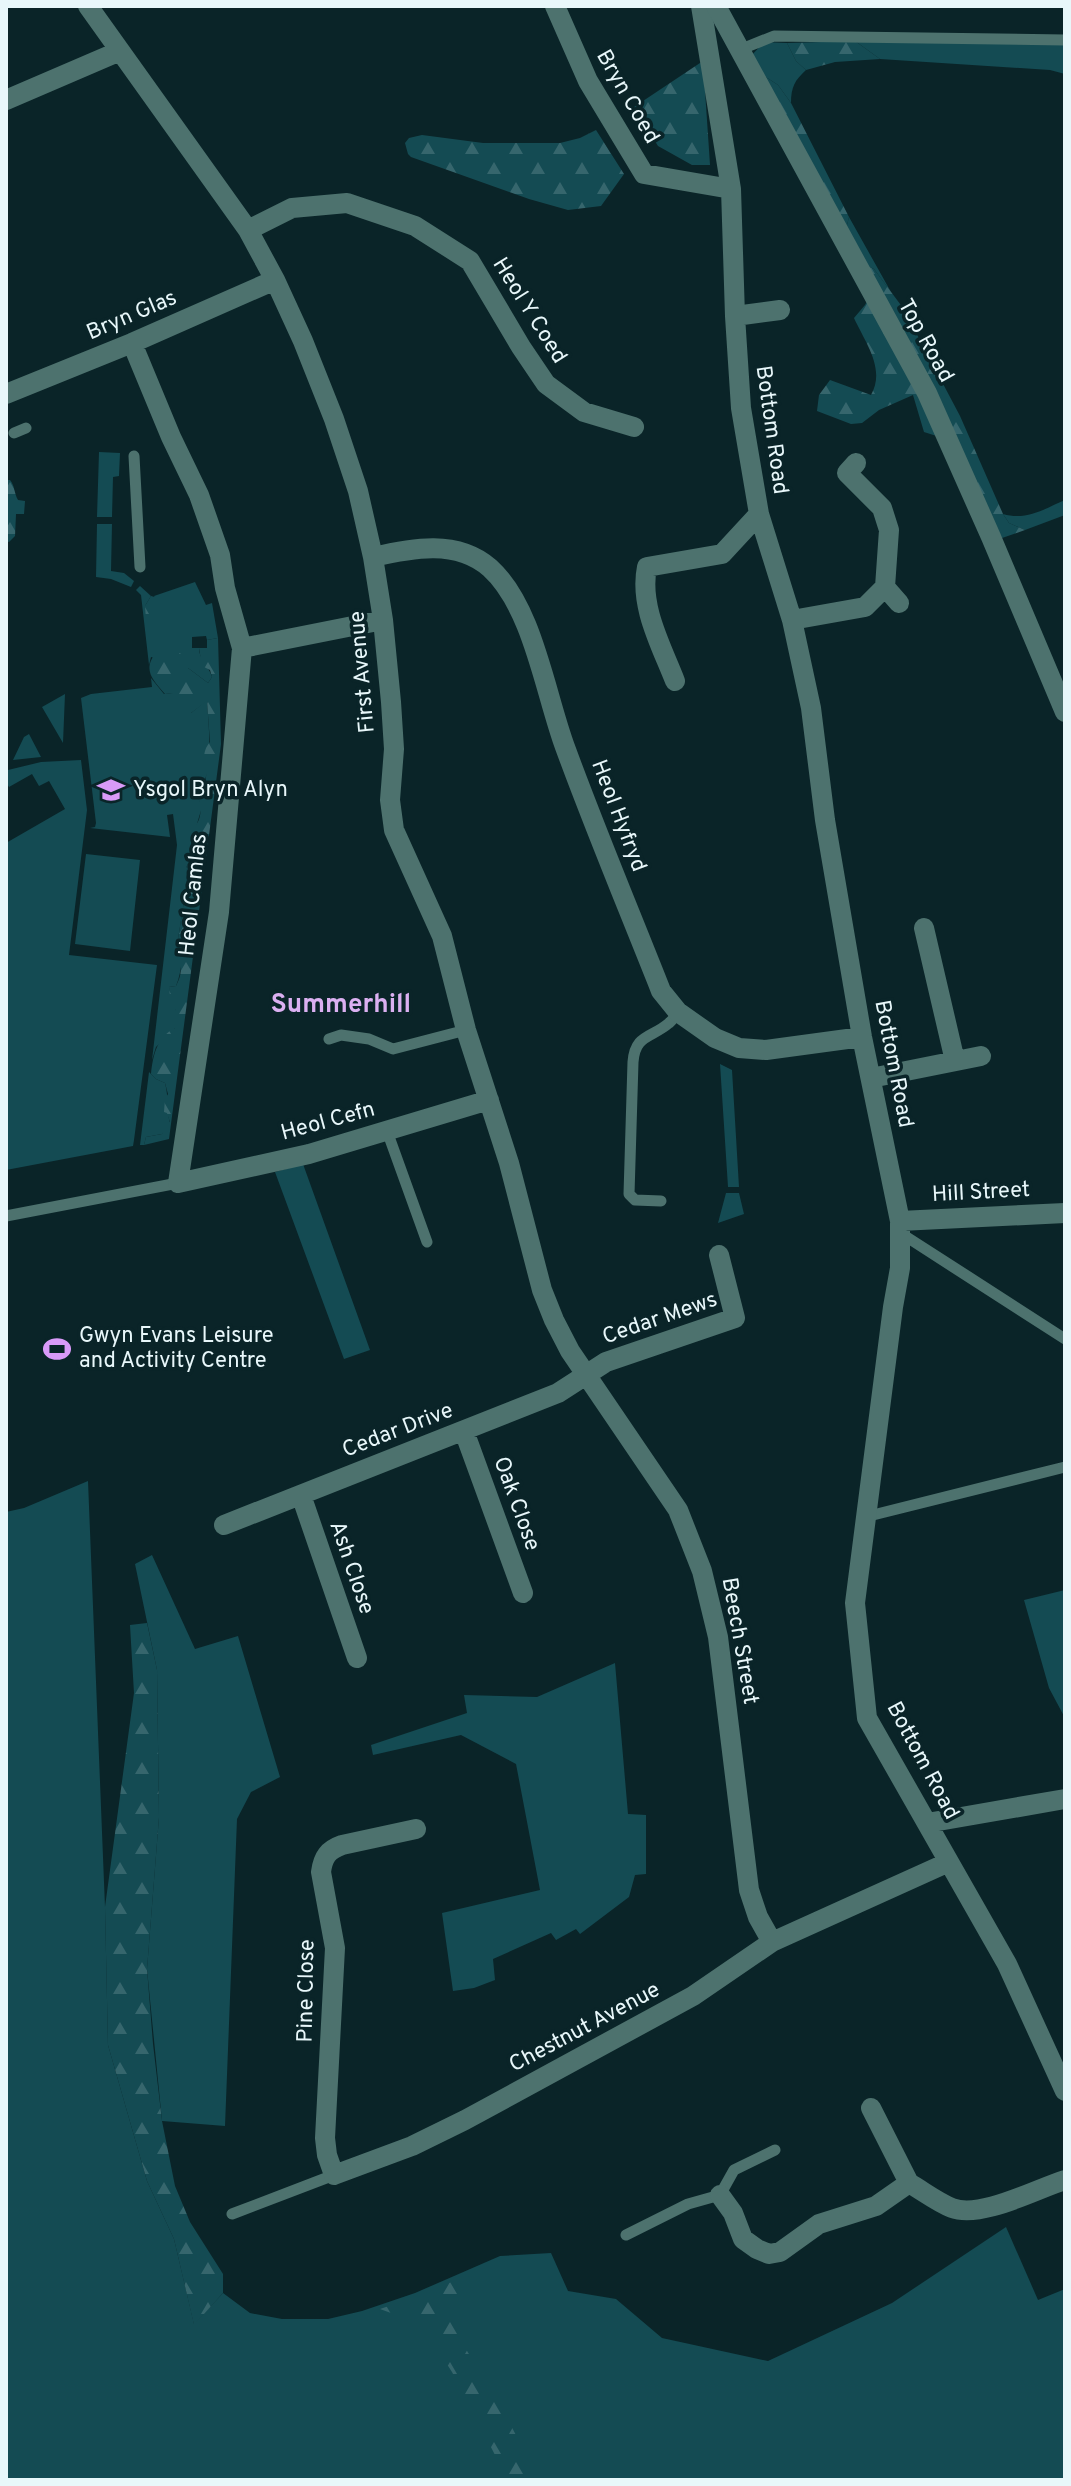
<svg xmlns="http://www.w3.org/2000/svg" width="1071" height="2486" font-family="Overpass,sans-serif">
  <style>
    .green { fill: #144b53 }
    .forest { fill: url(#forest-firs) }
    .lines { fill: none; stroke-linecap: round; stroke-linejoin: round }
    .service { stroke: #4d726e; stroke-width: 11 }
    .minor { stroke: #4d726e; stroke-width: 20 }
    .tertiary { stroke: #4d726e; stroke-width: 20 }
    .labels { text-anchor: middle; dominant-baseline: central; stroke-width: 7; stroke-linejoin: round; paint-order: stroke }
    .street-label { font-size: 22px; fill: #e8f7fa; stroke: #0a2428 }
    .poi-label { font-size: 22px; fill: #e8f7fa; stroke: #0a2428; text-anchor: start }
    .quarter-label { font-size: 26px; font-weight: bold; fill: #dbb0f1; stroke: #0a2428 }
  </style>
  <defs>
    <pattern id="forest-firs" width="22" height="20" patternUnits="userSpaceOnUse" patternTransform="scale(2)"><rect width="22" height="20" fill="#144b53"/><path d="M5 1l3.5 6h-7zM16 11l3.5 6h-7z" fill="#36666d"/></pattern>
  </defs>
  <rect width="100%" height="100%" fill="#0a2428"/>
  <path class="green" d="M855,41C925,41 995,44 1065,45V74L1050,70L880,59Z
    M764,42L787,43L796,61L806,70C795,80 791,87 791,103L778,85L758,72L751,56Z
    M849,217L891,292L874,269L860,263L845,233Z
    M99,452L120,453L119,476L113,477L112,517H97Z
    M1065,500V515L1025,530L1009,523L1003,514C1026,521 1044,509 1065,500Z
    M97,524H112L111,571L124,573L134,581L131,587L111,579L96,577Z
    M195,582L206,605L212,603L218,638L207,640L206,636L192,637V648H199C199,660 209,666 212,677L208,683L188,668L151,657L149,665L141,595L136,590L140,586L151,596L145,606L155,598L154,596Z
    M151,678L164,694L172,693L191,713L207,700C209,732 214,769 198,797L202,807L191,844L195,847L186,868L187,883L178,939C183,954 182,972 176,986L169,987L176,1010L175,1028L156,1047L152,1060L177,845L173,814L167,815L170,837L90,828L95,827L96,823L81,698L91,694L152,687Z
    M65,694L63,743L42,707Z
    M29,734L41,757L13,760L24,737Z
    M81,760L87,810L69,955L157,965L134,1140L133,1146L6,1170V843L65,809L49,781L39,786L32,774L9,787L6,782L8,770L41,762Z
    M86,854L140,860L130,951L75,944Z
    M720,1064L732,1070L739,1187H728Z
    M149,1072L156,1079L165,1083C169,1097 166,1109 170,1123L162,1134L146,1137L144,1145H140Z
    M303,1164L370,1350L344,1359L275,1172Z
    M726,1193H739L744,1214L718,1223Z
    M88,1481L105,1907L108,2045L147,2181L174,2239L194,2324L223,2293L250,2313L282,2319H328L362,2311L415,2293L500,2256L551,2253L568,2291L616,2299L662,2338L768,2361L892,2303L1006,2227L1038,2300L1065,2289V2480H6V1512L24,1508Z
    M152,1555L195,1649L238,1636L280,1777L251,1792L237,1819L225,2126L162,2121L147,1969L159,1817L157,1670L135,1564Z
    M1065,1590V1718L1049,1688L1024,1600Z
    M615,1663L628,1814L646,1815V1874L635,1875L629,1897L580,1934L576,1929L556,1940L551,1933L493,1959L495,1980L474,1988L453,1991L442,1913L540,1890L516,1764L461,1735L373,1755L371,1745L467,1713L464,1695L537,1697Z"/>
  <path class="forest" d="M855,41L880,59L835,62L806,70L796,61L787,43Z
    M703,61L710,165H692L658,146L634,107Z
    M758,72L778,85L791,103L849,217L845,233Z
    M596,130L624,174L601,206L568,210L529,199L411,157L408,154L405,143L409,138L422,135L483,143H560L580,138Z
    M860,263L874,269L903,308L960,416L1003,514L1009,523L1025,530L1002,538L946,439L924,432L913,395L879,410L862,423L851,424L817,411L819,395L830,380L871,395C886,369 865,342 854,318L865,305L871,293Z
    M6,480H10C15,486 14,493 18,500L25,501L24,514H16L15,536L9,542L6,541Z
    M151,596L162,599L169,604L170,613L166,621L156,625L146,619L145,606Z
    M218,638L221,744L169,1139L144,1145L146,1137L162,1134L165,1124L170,1122L167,1113L164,1112L165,1099L168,1094L165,1083L156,1079L151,1074C153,1055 157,1037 175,1028L171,1017L176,1010L171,1006L169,987L176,986C181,976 183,969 177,959L180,945L178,939L187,883L186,868L195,848L192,847C191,841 194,836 192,829C202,821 202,808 198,797C202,790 207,782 206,773C205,760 201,753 210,742L207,701L191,713L183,714L174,707L172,693L165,694C150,677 142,668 159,649C173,649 188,652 188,668L208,683L212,677L210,670L202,666L199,648H207V640Z
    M147,1623L157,1670L159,1817L147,1969L153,2044L162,2121L175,2186L190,2222L223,2274V2293L194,2325L174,2239L147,2181L108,2045L105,1907L134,1693L130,1625Z
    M463,2277L464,2346L500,2405L527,2456L532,2480H508L452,2372L421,2324L380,2309L416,2297Z"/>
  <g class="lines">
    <path class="service" d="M739,50L774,36L1065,40
      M14,433L26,428
      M134,456L140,567
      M329,1039L341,1035L369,1039L393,1049L466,1030
      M387,1131L427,1242
      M661,1201L635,1200L629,1194L633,1062C635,1034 652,1038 669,1023C673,1020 675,1016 678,1012
      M6,1216L178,1183
      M902,1234L1065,1339
      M865,1517L1065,1467
      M232,2214L334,2175
      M626,2235L688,2204L720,2195L734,2170L775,2150"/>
    <path class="minor" d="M88,6L248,230L275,280L303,341L334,419L358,491L373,557L383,620L391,702L394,749L390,800L394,830L442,936L466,1030L509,1163L542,1290L554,1320L570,1351L678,1510L702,1571L718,1637L749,1890L758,1917L772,1942
      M555,6L588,81L644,174L731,189
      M701,6L731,189L735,316L741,408L759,514L792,620L811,708L825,820L862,1037L900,1221V1268L893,1307L855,1603L867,1718L1007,1964L1065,2091
      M6,100L120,51
      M248,230L292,208L347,203L415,226L470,261L521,347L546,384L584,412L634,427
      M735,316L780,310
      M132,343L171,437L199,495L220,555L225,588L242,648L219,912L178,1183L309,1154L489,1100
      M6,394L132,343L275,280
      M373,557C412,548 457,539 490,568C533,607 545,693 565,747C595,829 629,910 661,991L678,1012L715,1038L739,1048L766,1050L862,1037
      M885,587L899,603
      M792,620L865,607L885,587L889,530L882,508L847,473L856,463
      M242,648L383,620
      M675,681C661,645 639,606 647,567L722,554L759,514
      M924,928L955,1061
      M871,1078L981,1056
      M900,1221L1065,1213
      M464,1431L523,1593
      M301,1495L357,1658
      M224,1525L558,1393L606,1362L735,1318L719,1255
      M927,1823L1065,1799
      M416,1829L342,1845C328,1850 323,1857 321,1872L335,1948L325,2138L327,2155L334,2175L412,2146L465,2120L693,1996L772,1942L949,1862
      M871,2108L909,2183
      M720,2195L733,2213L743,2239L757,2249L769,2254L780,2252L819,2224L876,2206L909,2183C923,2191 937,2202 952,2208C981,2219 1036,2189 1065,2180"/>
    <path class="tertiary" d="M716,6L927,393L991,537L1065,712"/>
  </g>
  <defs>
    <g id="school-bare" transform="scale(2.16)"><path d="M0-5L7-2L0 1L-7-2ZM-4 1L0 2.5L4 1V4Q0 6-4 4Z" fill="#d99af8" stroke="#0a2428" stroke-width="2.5" paint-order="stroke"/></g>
    <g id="stadium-bare" transform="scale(2.16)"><path d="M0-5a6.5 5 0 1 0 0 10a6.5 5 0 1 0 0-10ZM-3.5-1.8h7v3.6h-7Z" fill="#d99af8" stroke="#0a2428" stroke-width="2.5" paint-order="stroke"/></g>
  </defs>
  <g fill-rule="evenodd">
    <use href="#school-bare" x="111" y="790"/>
    <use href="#stadium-bare" x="57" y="1349"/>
  </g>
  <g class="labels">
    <g class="street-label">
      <text transform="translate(627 97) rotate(60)">Bryn Coed</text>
      <text transform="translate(529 311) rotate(58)">Heol Y Coed</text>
      <text transform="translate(132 316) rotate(-23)">Bryn Glas</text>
      <text transform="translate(925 341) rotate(61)">Top Road</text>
      <text transform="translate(771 430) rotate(82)">Bottom Road</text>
      <text transform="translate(363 672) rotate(-95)">First Avenue</text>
      <text transform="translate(618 816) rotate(69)">Heol Hyfryd</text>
      <text transform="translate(194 895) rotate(-84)">Heol Camlas</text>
      <text transform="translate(893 1064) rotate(79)">Bottom Road</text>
      <text transform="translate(328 1122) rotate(-15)">Heol Cefn</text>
      <text transform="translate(981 1193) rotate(-3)">Hill Street</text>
      <text transform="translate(660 1319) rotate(-19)">Cedar Mews</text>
      <text transform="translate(398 1431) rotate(-21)">Cedar Drive</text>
      <text transform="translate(516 1504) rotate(70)">Oak Close</text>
      <text transform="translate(351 1568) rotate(71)">Ash Close</text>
      <text transform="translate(739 1641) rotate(80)">Beech Street</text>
      <text transform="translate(922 1761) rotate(62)">Bottom Road</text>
      <text transform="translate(307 1991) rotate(-89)">Pine Close</text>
      <text transform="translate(585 2028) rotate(-28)">Chestnut Avenue</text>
    </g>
    <g class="poi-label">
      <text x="133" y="790">Ysgol Bryn Alyn</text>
      <text x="79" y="1336">Gwyn Evans Leisure<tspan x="79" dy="25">and Activity Centre</tspan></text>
    </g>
    <g class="quarter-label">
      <text x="341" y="1005">Summerhill</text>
    </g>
  </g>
  <rect width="1071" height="2486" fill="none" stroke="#e8f7fa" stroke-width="16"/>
</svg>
